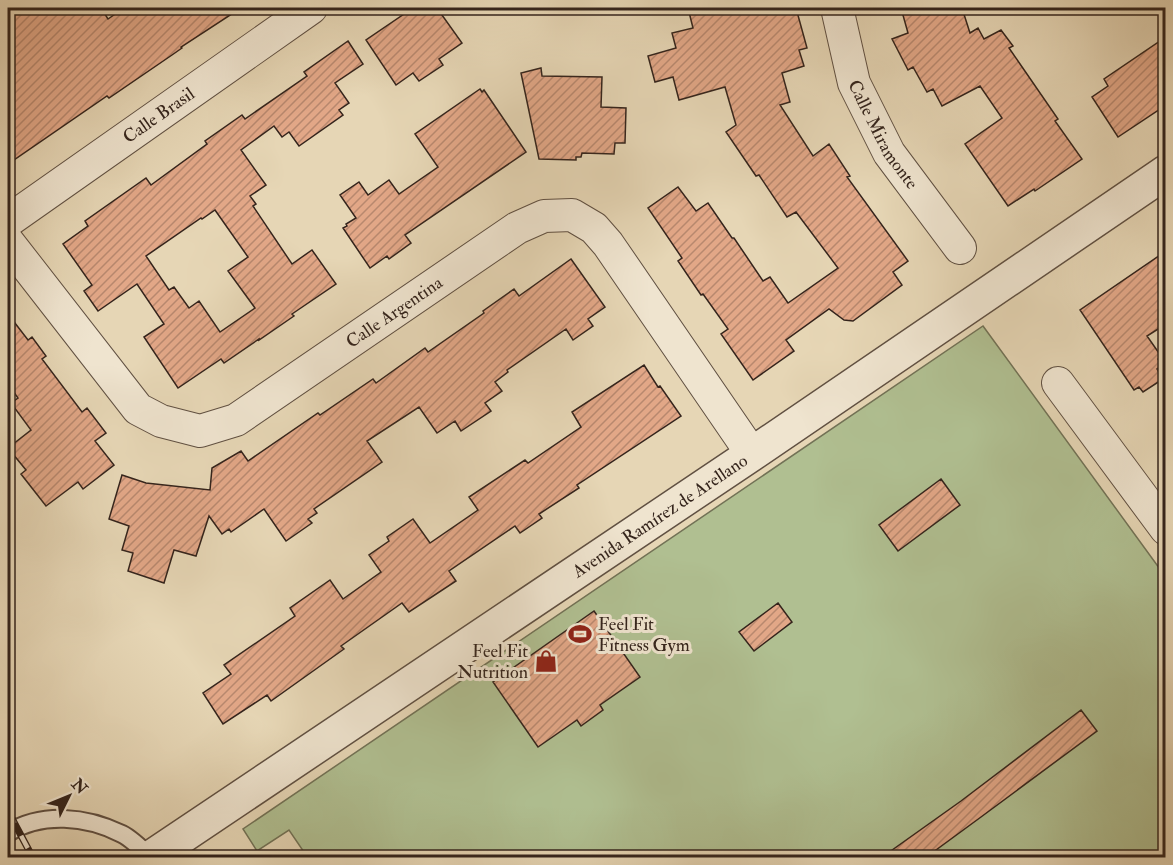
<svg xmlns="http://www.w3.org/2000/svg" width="1173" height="865" font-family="'IM FELL Double Pica',serif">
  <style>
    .green { fill: #b0bf91; stroke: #727256; stroke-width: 1.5 }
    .building { fill: url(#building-hatch); stroke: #34241c; stroke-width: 1.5; fill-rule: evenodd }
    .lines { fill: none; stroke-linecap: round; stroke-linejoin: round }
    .service-casing { stroke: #605042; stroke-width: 20 }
    .minor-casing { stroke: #605042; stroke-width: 34 }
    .tertiary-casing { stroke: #605042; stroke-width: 36 }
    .service { stroke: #efe4cf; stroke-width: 16 }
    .minor { stroke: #efe4cf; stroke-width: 32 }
    .tertiary { stroke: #efe4cf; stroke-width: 33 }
    .rail-casing { stroke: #34241c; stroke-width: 7 }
    .rail { stroke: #efe4cf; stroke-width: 4.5; stroke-dasharray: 14; stroke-linecap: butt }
    .labels { text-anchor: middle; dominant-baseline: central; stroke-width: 6; stroke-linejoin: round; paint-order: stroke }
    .street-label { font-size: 18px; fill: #34241c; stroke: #efe4cf }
    .poi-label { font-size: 18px; fill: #34241c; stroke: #efe4cf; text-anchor: start }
  </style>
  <defs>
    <pattern id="building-hatch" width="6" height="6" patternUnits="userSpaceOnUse" patternTransform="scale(1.5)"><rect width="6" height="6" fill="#e2a787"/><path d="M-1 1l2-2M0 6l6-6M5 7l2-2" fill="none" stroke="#b8886e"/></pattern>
  </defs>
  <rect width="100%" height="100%" fill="#e6d6b5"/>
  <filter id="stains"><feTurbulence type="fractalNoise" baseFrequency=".00333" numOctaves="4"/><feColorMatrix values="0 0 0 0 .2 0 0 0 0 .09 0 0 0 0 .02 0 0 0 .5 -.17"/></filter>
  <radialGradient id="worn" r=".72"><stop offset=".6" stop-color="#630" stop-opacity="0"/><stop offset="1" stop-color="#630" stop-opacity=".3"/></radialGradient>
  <path class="green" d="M983,326L1165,576V857L359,858L357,854L352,857L308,858L289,830L257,851L243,829Z"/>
  <path class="building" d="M8,8H101L108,19L124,8H241L181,47L182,48L172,55L109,98L107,96L8,164Z
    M413,8H437L462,43L439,59L443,65L419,81L413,73L396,85L366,40Z
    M688,8H796L807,48L799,50L804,66L782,73L790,102L780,105L813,156L829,144L850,176L847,177L908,261L893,272L902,285L853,321L844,320L829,309L786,340L794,351L753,380L721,334L728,329L703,294L701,295L678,261L682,258L648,208L678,187L696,211L708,203L732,238H734L763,281L770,277L788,303L838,268L796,212L787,217L759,175L756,176L726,132L736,125L725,87L679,100L673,77L655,82L648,56L676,48L672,33L693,28Z
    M901,8H962L970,33L978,28L984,39L1001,30L1013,46L1009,48L1058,119L1055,121L1082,159L1035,191L1034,189L1008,206L965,144L1002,118L980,86L942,106L933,89L927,92L913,67L908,70L892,39L908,33Z
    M1166,37V105L1118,137L1092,97L1108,86L1104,79Z
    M348,41L363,64L335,83L349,103L339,110L343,115L299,146L289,132L282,137L274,126L241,150L266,185L250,196L256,204L253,206L292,264L312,250L336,284L292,314L294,316L259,340V339L224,363L221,359L178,388L144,337L164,324L137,284L98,311L84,291L92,285L63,244L88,226L85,221L146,178L151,185L207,144L205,141L242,115L245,119L307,76L304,72ZM215,210L248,257L228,271L255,308L220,332L199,301L189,308L174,287L169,290L146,256L201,218L202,219Z
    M541,68L542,76L602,77L601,107L626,108L625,143H615L614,154L582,153L581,157H576V160L539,159L521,73Z
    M480,89L482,92L484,90L526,152L405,235L411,243L389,259L387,256L370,268L343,228L347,226L346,224L356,218L340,195L359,182L368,195L389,180L399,194L438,167L415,134Z
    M1166,251V324L1147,336L1161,356L1158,359L1162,365L1157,369L1163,379L1143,392L1139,387L1134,390L1080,310Z
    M571,259L605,307L588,319L593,326L573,340L566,329L507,370L508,372L495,382L502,391L485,403L491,411L461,431L455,421L437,433L419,407L367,441L382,462L314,509L317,513L308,519L312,523L286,541L264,509L231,532L229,529L222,534L209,516L196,556L174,550L164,583L128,571L133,553L122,550L129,526L109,519L122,475L146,483L210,490L212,468L241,451L248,461L318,413L320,415L373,379L376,383L425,348L428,352L484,313L483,311L514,289L519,296Z
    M8,314L28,340L32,337L46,356L42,359L82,412L87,408L106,433L95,441L114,465L83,489L78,482L46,506L21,474L26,470L8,448L31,430L11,403L18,398L8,384Z
    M644,365L658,387L660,386L681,416L577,485L579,488L539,514L542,518L520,533L515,526L449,571L456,581L409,612L402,603L341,646L344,649L271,701L267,695L223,724L203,693L231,674L224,665L295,616L290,608L330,580L343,599L381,572L369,555L389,541L387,537L413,519L430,543L478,510L469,497L525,460L528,463L581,427L572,412Z
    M941,479L960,505L898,551L879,525Z
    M778,603L792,622L754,651L739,632Z
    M594,611L640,677L600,705L603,710L581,726L577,720L538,747L493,682Z
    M1081,710L1097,731L981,817L925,858H881L961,801Z"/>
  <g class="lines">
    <g class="service-casing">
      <path id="service" d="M8,833C42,812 86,816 122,834C132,839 143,850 151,858"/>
    </g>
    <g class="minor-casing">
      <g id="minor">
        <path id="s1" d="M837,8L854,83L889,153L960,248"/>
        <path id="s2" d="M8,221L311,8"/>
        <path id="s3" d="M8,242L138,409L161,421L200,431L236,420L517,228L544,216L572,215L594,228L608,244L752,454"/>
        <path d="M1058,383L1166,529"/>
      </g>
    </g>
    <g class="tertiary-casing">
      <g id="tertiary">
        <path id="s4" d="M150,858L752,454L1166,172"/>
      </g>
    </g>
    <use href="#service" class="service"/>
    <use href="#minor" class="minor"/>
    <use href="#tertiary" class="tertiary"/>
    <g class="rail-casing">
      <path id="rail" d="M8,811L33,858
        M8,847L13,858"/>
    </g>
    <use href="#rail" class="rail"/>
  </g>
  <defs>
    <g id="stadium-bare" transform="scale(1.8)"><path d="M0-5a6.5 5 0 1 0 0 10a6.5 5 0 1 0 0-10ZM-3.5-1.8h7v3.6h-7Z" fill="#8f2418" stroke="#efe4cf" stroke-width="2.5" paint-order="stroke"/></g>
    <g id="shop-bare" transform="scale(1.8)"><path d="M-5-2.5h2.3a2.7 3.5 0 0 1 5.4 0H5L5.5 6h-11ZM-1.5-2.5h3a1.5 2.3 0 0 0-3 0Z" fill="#8f2418" stroke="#efe4cf" stroke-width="2.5" paint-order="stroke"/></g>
  </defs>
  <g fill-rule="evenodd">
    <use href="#stadium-bare" x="580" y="634"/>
    <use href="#shop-bare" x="546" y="661"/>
  </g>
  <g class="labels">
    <g class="street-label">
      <text stroke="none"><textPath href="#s2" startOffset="184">Calle Brasil</textPath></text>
      <text stroke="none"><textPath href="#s1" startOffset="136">Calle Miramonte</textPath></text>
      <text stroke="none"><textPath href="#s3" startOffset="507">Calle Argentina</textPath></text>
      <text stroke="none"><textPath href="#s4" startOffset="614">Avenida Ramírez de Arellano</textPath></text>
    </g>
    <g class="poi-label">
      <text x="598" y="624">Feel Fit<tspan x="598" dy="21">Fitness Gym</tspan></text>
      <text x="528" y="651" text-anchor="end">Feel Fit<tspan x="528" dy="21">Nutrition</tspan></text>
    </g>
  </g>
  <rect width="1173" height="865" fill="none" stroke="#e6d6b5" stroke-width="30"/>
  <rect x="9" y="9" width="1155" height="847" fill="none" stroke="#34241c" stroke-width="3"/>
  <rect x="15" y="15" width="1143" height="835" fill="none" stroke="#34241c" stroke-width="1.5"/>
  <g transform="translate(69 796) rotate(47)" stroke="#efe4cf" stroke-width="4.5" paint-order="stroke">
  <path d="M0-4.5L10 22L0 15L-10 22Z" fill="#34241c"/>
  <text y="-9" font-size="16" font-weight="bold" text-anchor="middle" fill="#34241c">N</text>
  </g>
  <rect width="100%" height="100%" filter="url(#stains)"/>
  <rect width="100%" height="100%" fill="url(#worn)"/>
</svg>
